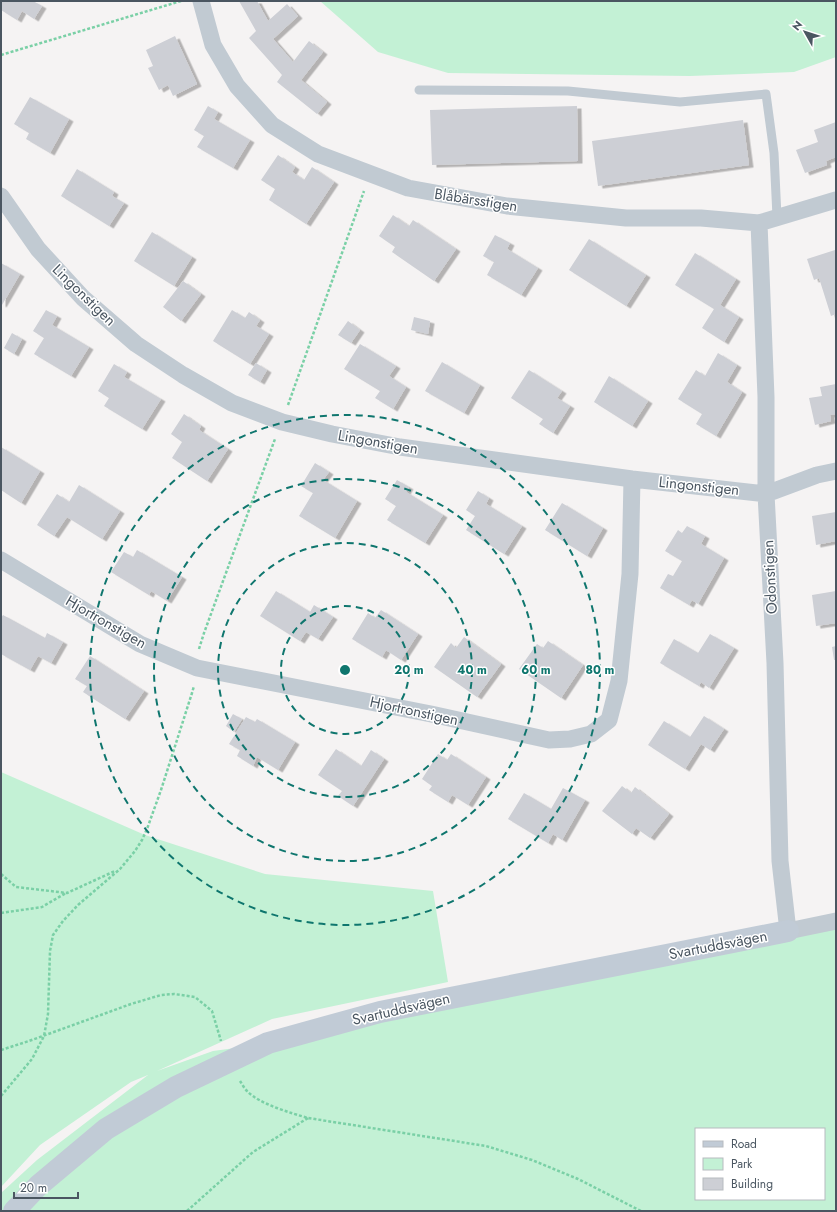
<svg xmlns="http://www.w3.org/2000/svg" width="837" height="1212" font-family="Jost,sans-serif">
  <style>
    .green { fill: #c3f1d5; fill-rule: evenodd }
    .building { fill: #cdcfd5; filter: url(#shadow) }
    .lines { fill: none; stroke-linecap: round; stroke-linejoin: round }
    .path { stroke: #7ad0a6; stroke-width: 2.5; stroke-dasharray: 3 2; stroke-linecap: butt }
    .lane { stroke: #c1cad2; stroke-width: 9 }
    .street { stroke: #c1cad2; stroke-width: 17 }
    .secondary { stroke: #c1cbd6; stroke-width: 22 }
    .ring { fill: none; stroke: #0f766e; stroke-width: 2; stroke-dasharray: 7 5 }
    .labels { text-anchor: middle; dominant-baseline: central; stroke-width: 3; stroke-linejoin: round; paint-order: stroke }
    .street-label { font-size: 15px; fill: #4a5661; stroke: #fff }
    .centre { fill: #0f766e; stroke: #fff; stroke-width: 2 }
    .ring-label { font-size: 12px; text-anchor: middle; font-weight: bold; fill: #0f766e; stroke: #fff; stroke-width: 3; stroke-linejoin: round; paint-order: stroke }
  </style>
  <defs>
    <filter id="shadow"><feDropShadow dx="4.5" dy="2.5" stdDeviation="0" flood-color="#0004"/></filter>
  </defs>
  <rect width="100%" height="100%" fill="#f5f3f3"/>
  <path class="green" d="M320,1H836V57L794,72L690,76L448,73L378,52Z
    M1,772L145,835L265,874L433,891L448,982L272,1019L157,1071L213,1051L288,1041L836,921V1211H1V1193L37,1160L148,1075L131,1082L40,1145L1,1187ZM696,1129H824V1199H696Z"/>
  <path class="building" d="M1,1H33L42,6L34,19L22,11L17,20L1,10Z
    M239,1H257L268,21L287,4L298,16L273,39L293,62L309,41L323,52L301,80L327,102L317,114L277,82L282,75L249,38L256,31Z
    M175,36L197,84L173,96L168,85L159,90L148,68L153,66L146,50Z
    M30,97L69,119L50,153L26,139L29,133L14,124Z
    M208,106L218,112L214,119L250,140L233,168L197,147L204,136L194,130Z
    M577,106L578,161L432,165L430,110Z
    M743,120L749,165L598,186L592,141Z
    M836,122V157L826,161L827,165L805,173L796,150L818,142L814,130Z
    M278,155L295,167L292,172L304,180L312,167L334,182L306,224L269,200L275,189L261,180Z
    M77,169L114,192L112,196L124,203L109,226L61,196Z
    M393,215L409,226L413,220L456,249L434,281L392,252L395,247L379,236Z
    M152,232L192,257L174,286L134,261Z
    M495,235L510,243L507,249L538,268L521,295L487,275L494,262L483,256Z
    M589,239L646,275L626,306L569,270Z
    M835,250L836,314L831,316L819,278L814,280L807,259Z
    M695,253L736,279L720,305L739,317L724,342L702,328L714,309L675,285Z
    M1,263L20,274L2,305L1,304Z
    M183,281L201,294L181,321L163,307Z
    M46,310L57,316L52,325L89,347L71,376L34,354L44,338L33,331Z
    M232,310L245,318L249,312L260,320L256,326L269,334L250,364L213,341Z
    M414,317L430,321L428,334L411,330Z
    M348,321L360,330L351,343L338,335Z
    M12,333L22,339L14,354L4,348Z
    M360,344L396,366L389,376L406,387L393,409L375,398L380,391L344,369Z
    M718,353L737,365L727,382L742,392L716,436L696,424L702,414L678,399L696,370L705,376Z
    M442,362L480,385L464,413L425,391Z
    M256,363L267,370L260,382L248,375Z
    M114,364L127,372L124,377L161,399L142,429L104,406L109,398L98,391Z
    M529,370L562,391L557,398L570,406L553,433L539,424L543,419L511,398Z
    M609,376L648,401L632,426L594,402Z
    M836,384V414L830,415L831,421L815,425L809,398L822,396L820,387Z
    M184,414L201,426L199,430L228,449L207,481L172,458L182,442L171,434Z
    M1,447L40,471L21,503L1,490Z
    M315,463L329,472L323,480L357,501L335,538L299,516L313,493L301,486Z
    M397,480L409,487L406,492L443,515L425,543L387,520L396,506L385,499Z
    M79,485L120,511L102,539L67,517L54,536L37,525L57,494L69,502Z
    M478,491L489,498L486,504L522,526L504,554L466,530L475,516L466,510Z
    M562,503L603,528L587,556L545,530Z
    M836,512V541L816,545L812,516Z
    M687,526L705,536L701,544L724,558L698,604L692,600L689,605L660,588L668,574L673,576L682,561L665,551L678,530L682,533Z
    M137,550L182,577L167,601L151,591L149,595L111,572L124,552L133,557Z
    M276,591L310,612L314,605L333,617L318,639L306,632L300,641L260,616Z
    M836,591V623L816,626L812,595Z
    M381,610L418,634L401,660L386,650L382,657L352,639L368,613L375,618Z
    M3,615L45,638L47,633L63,642L51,663L38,656L30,670L1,654V618Z
    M710,634L734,648L709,688L701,682L699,686L660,663L674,639L698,653Z
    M464,637L501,664L477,697L434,667L451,643L456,648Z
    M548,641L583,665L561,698L519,669L537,644L543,648Z
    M836,646V660H834L832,647Z
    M90,656L144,691L125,719L83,692L87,686L75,679Z
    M233,714L242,719L234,732L226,726Z
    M704,716L724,729L710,750L701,744L685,769L648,745L664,721L690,737Z
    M246,717L255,722L257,719L295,742L278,770L257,757L253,766L237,756L240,750L229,744Z
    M336,749L361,766L371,750L384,759L353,806L338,796L342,791L318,775Z
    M438,754L447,760L451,754L486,777L468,805L452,795L448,802L429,790L432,786L422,779Z
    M622,786L631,793L635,787L669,814L650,838L636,828L632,834L602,811Z
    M563,788L585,800L562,840L553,834L548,843L508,819L524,793L551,809Z"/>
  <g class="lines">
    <path class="path" d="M1,55L181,1
      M288,405L364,191
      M199,649L204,633L275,439
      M1,874L16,887L67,893L115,871
      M1,913L42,907L66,893
      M1,1050L29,1041L131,1004L161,995L174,994L195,997L212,1011L221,1041
      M240,1081C242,1084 244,1088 247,1091C259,1104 291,1113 308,1118L486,1146L532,1160L578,1179L641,1211
      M1,1096L32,1059L44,1036L48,1014L50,951L53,935L63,921L78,905L120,869L135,851L142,840L147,829L161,790L192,693L194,686
      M187,1211L253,1152L308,1118"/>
    <path class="lane" d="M419,90L568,91L680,102L766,94L774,153L777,217"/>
    <path class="street" d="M201,1L213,45L237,86L272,125L318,154L408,188L507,206L626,218H701L759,223L836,200
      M1,196L38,249L83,298L136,344L183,375L232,403L282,422L332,434L400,447L632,479L766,494L817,475L836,471
      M759,223L766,397V494L775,663L780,861L788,931L836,921
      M1,560L140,644L197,668L431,714L549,740L570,739L591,734L609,720L619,681L630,574L632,479"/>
    <path class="secondary" d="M14,1211L38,1186L106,1129L176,1087L268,1043L380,1012L788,931"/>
  </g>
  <g class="ring">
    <circle cx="345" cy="670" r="64"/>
    <circle cx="345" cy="670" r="127"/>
    <circle cx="345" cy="670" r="191"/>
    <circle cx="345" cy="670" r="255"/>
  </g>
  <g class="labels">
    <g class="street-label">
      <text transform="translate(476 200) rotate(9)">Blåbärsstigen</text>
      <text transform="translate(84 295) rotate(44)">Lingonstigen</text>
      <text transform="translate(378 442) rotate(10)">Lingonstigen</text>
      <text transform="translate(699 486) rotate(6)">Lingonstigen</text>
      <text transform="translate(770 577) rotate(-93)">Odonstigen</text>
      <text transform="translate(106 622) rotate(30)">Hjortronstigen</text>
      <text transform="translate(414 711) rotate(12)">Hjortronstigen</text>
      <text transform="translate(718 945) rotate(-11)">Svartuddsvägen</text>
      <text transform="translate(401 1009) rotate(-13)">Svartuddsvägen</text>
    </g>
  </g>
  <circle cx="345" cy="670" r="6" class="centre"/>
  <g class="ring-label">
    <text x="409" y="674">20 m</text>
    <text x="472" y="674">40 m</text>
    <text x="536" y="674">60 m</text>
    <text x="600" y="674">80 m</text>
  </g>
  <rect width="837" height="1212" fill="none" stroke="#4a5661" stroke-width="4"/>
  <rect x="695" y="1128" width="130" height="72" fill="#ffffff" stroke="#b7bbc0"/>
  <rect x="703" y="1141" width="20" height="6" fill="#c1cbd6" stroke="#b7bbc0"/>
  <text x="731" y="1148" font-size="12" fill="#4a5661">Road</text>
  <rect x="703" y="1158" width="20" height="12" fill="#c3f1d5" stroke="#b7bbc0"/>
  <text x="731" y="1168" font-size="12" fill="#4a5661">Park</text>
  <rect x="703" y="1178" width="20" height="12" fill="#cdcfd5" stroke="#b7bbc0"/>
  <text x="731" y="1188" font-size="12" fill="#4a5661">Building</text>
  <g transform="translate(805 32) rotate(309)" stroke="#ffffff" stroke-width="3" paint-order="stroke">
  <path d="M0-3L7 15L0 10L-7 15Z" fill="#4a5661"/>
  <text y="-6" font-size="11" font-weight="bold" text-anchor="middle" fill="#4a5661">N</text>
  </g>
  <path d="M14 1192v6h64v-6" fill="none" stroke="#4a5661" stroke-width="2"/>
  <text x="20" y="1192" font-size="12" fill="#4a5661" stroke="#ffffff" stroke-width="3" paint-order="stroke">20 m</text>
</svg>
